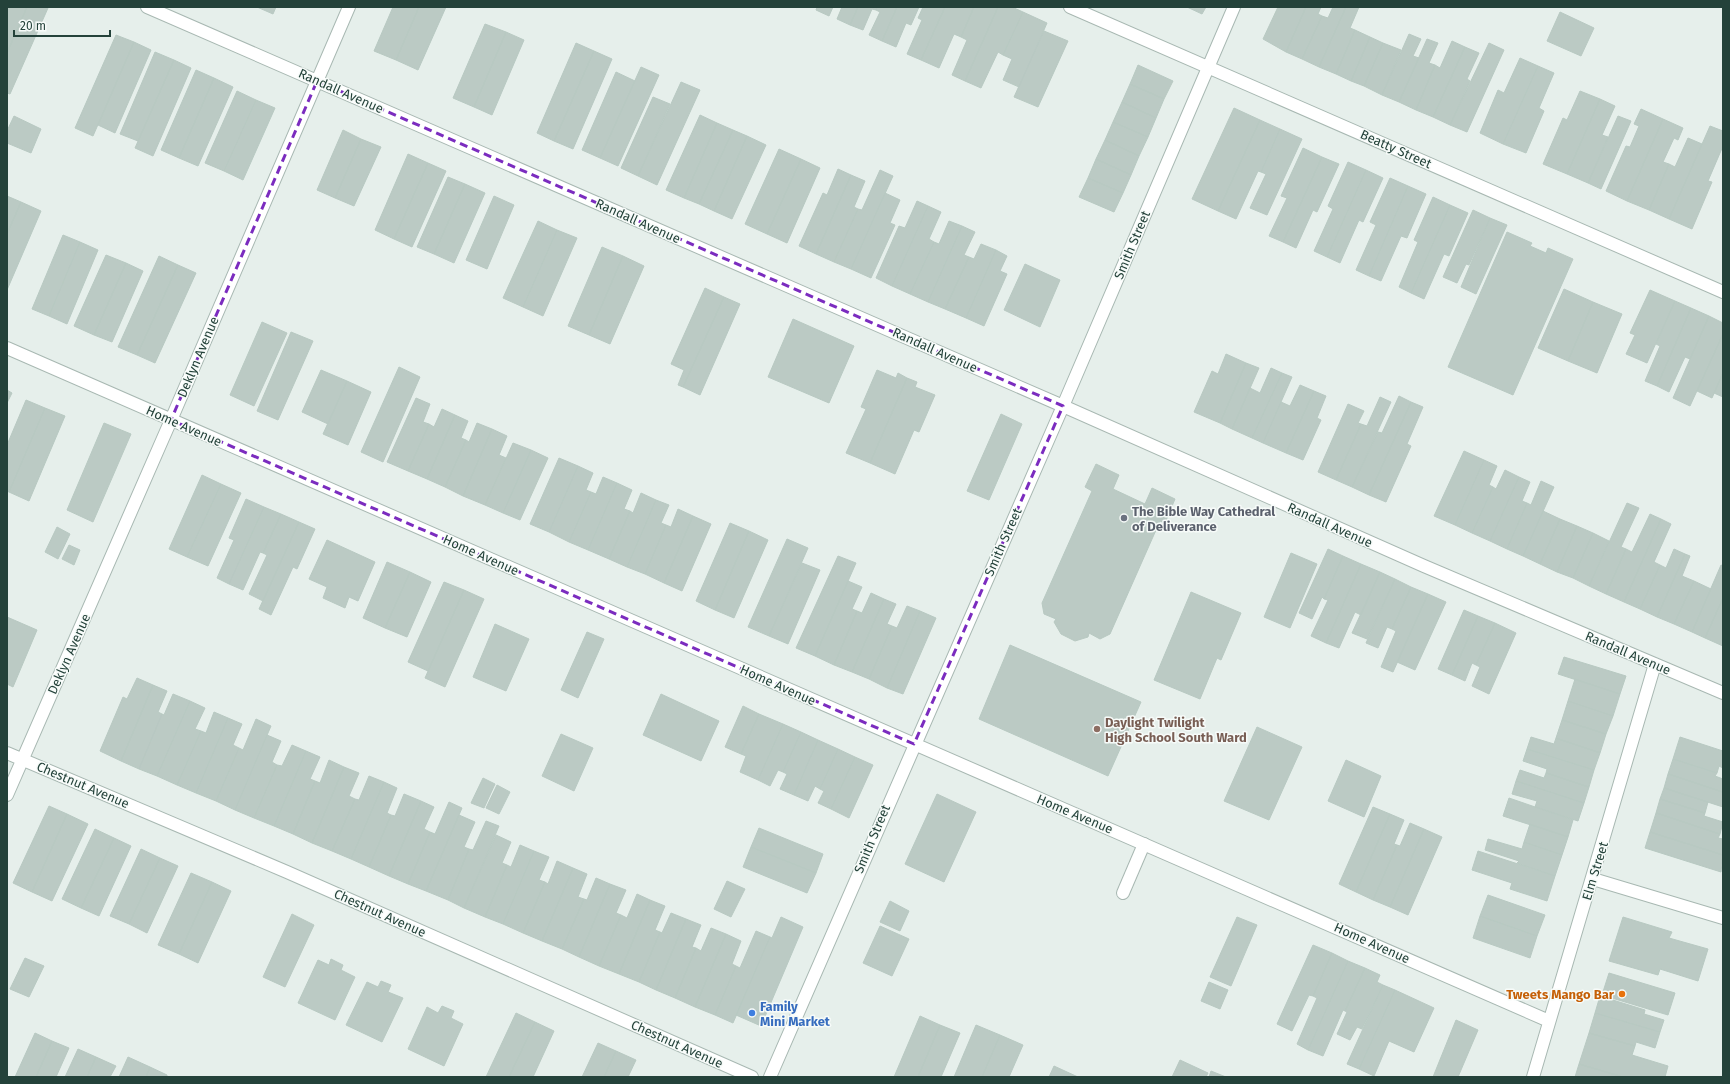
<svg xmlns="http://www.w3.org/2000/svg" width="1730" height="1084" font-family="'Fira Sans',sans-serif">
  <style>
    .building { fill: #bbcac4; stroke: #b8c9c2 }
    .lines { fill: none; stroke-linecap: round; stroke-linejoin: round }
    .service-casing { stroke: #a8b8b2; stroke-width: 14 }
    .minor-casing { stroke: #a8b8b2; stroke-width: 14 }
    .service { stroke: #fff; stroke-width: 12 }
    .minor { stroke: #fff; stroke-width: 12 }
    .marked { fill: none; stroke: #7b2cbf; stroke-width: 3; stroke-dasharray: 8 5; stroke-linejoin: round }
    .worship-dot { fill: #6b7280; stroke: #f7fbf9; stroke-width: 1.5 }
    .education-dot { fill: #8d6e63; stroke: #f7fbf9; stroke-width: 1.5 }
    .food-dot { fill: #e8710a; stroke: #f7fbf9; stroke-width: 1.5 }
    .shop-dot { fill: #3f7fe0; stroke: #f7fbf9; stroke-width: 1.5 }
    .labels { text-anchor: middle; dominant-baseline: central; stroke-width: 3; stroke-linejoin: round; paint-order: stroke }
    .street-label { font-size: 13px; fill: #24423a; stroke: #f7fbf9 }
    .worship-label { font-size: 13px; font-weight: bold; fill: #5b616d; stroke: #f7fbf9; text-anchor: start }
    .education-label { font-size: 13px; font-weight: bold; fill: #785e54; stroke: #f7fbf9; text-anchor: start }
    .food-label { font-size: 13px; font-weight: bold; fill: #c56008; stroke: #f7fbf9; text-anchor: end }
    .shop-label { font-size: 13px; font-weight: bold; fill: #366cbe; stroke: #f7fbf9; text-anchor: start }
  </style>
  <rect width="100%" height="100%" fill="#e6efeb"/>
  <path class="building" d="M7,7H27L7,53Z
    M27,7L48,8L10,94L7,93V53Z
    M257,7H276L273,14Z
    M393,7H419L396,60L374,51Z
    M419,7H446L418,70L396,60Z
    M817,7H833L829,16L816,10Z
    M842,7H858L850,25L837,19Z
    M858,7H877L876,10L872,9L863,30L850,25Z
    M877,7H897L882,41L869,35L880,12L876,10Z
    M897,7H919L911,25L906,23L896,47L882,41Z
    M923,7H945L921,60L907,54L922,20L918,18Z
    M945,7H974L961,37L954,34L939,68L921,60Z
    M974,7H998L965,81L952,75L967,40L961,37Z
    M998,7H1012L1023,12L1003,55L998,52L981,88L965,81Z
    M1187,7H1206L1202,14Z
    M1278,7H1306L1286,52L1263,39Z
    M1306,7H1321L1318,14L1322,16L1302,59L1286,52Z
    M1333,7H1346L1319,67L1302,59L1322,16L1328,18Z
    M1346,7H1359L1350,28L1355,30L1336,74L1319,67Z
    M1023,12L1047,23L1019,87L1003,80L1012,59L1003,55Z
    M1560,12L1594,28L1581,56L1547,41Z
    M485,24L506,32L474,107L453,98Z
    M1355,30L1370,37L1351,81L1336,74Z
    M1044,31L1068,41L1038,107L1014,97Z
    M506,32L524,40L492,115L474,107Z
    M1409,34L1421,39L1413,56L1419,58L1399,102L1382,95Z
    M116,35L134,42L93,136L75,128Z
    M1370,37L1383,43L1364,86L1351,81Z
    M1427,39L1438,43L1429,63L1435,65L1416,110L1399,102Z
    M1452,41L1465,47L1433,117L1416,110L1435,65L1440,68Z
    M134,42L151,50L115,133L98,125Z
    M576,43L594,51L554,141L537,133Z
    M1383,43L1401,50L1382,95L1364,86Z
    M1489,43L1504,50L1467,132L1450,125Z
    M1465,47L1479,53L1467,79L1470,81L1450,125L1433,117Z
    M594,51L612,59L573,149L554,141Z
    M155,52L174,60L138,141L120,134Z
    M1520,58L1538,66L1503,144L1480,133L1498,90L1504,93Z
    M174,60L191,68L153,156L135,148Z
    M1138,65L1173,81L1164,99L1130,84Z
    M1538,66L1554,73L1539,108L1544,111L1526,153L1503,144Z
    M641,67L659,75L618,166L600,158Z
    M196,70L214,78L179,158L161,150Z
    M616,72L635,81L600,158L582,150Z
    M214,78L233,87L198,166L179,158Z
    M681,82L700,90L657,185L638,176Z
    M1130,84L1164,99L1156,118L1122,102Z
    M237,91L256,100L224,171L205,163Z
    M1580,91L1600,99L1567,174L1543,164L1563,118L1567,120Z
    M653,97L670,104L638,176L621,168Z
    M1600,99L1615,106L1602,135L1608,137L1588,183L1567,174Z
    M256,100L275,108L243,180L224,171Z
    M1122,102L1156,118L1148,137L1113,122Z
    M1234,108L1260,120L1218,211L1192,199Z
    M1641,109L1663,119L1627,201L1606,191L1626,146L1630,147L1639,126L1634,124Z
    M700,115L717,123L684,198L666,190Z
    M14,116L41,129L31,153L7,143V131Z
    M1618,116L1631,121L1601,189L1588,183Z
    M1663,119L1683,128L1678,140L1674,138L1663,162L1669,164L1649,210L1627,201Z
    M1260,120L1280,129L1261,172L1258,171L1236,219L1218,211Z
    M1113,122L1148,137L1139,156L1105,140Z
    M717,123L733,130L699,204L684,198Z
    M1710,126L1723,131V146L1708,181L1712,182L1692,229L1669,219Z
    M1280,129L1302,139L1267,215L1250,208L1266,174L1261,172Z
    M343,130L361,139L335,198L317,190Z
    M733,130L747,136L714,211L699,204Z
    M747,136L766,145L732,219L714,211Z
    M1688,138L1702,144L1669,219L1649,210L1669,164L1675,167Z
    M361,139L381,147L354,206L335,198Z
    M1105,140L1139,156L1131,175L1096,159Z
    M1303,148L1322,157L1283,242L1269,236L1287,198L1281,196Z
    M779,149L801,159L767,234L745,224Z
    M408,154L428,163L394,239L375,230Z
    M1322,157L1339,164L1317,212L1313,210L1296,248L1283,242Z
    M801,159L820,168L787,243L767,234Z
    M1096,159L1131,175L1123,193L1088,178Z
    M1348,162L1366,170L1327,257L1314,251L1333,209L1328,206Z
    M428,163L446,171L412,247L394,239Z
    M838,169L851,175L816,254L799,246L823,193L827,195Z
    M880,170L893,176L851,269L834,262L858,209L862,210Z
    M1366,170L1383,178L1363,222L1359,220L1340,263L1327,257Z
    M851,175L865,181L854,207L858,209L834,262L816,254Z
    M448,177L465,184L434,254L417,247Z
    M1088,178L1123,193L1114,212L1079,197Z
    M1390,178L1408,186L1369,276L1356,270L1376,225L1370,222Z
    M465,184L485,193L454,263L434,254Z
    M1408,186L1426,194L1407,238L1401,236L1381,281L1369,276Z
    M885,193L900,200L890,223L895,225L871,278L851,269Z
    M7,196L21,202L7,234Z
    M494,196L514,205L487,269L466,260Z
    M1433,197L1450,205L1411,293L1399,287L1418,242L1414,240Z
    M917,201L928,206L892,286L876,278L899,226L905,228Z
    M21,202L41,211L7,290V234Z
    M1450,205L1468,213L1449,256L1444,254L1424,299L1411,293Z
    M928,206L941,212L929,239L934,242L910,294L892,286Z
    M1473,210L1490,218L1469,265L1466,264L1457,283L1443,277Z
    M1490,218L1507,225L1476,294L1461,287Z
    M538,221L557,230L523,307L503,298Z
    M949,221L962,226L928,302L910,294L934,242L939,244Z
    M962,226L975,232L964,255L969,257L945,309L928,302Z
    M557,230L577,238L543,316L523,307Z
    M1507,232L1532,243L1530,246L1546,253L1548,248L1573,259L1513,395L1448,367Z
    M63,235L80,242L49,316L32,309Z
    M80,242L98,250L67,324L49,316Z
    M981,244L996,250L966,318L945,309L969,257L974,259Z
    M602,247L623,256L589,335L568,326Z
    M996,250L1007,256L1000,271L1007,274L984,326L966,318Z
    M106,255L126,263L94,335L74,326Z
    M159,256L178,265L137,355L118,347Z
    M623,256L644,266L610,344L589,335Z
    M126,263L143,271L112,342L94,335Z
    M1025,264L1060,280L1040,327L1004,310Z
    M178,265L196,273L155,363L137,355Z
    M705,288L724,297L683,387L678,385L684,370L671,364Z
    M1564,289L1593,302L1568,361L1538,348Z
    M1650,290L1675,301L1647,363L1626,354L1635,335L1630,333Z
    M724,297L740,304L700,395L683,387Z
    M1675,301L1691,308L1657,386L1645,381L1660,346L1656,344Z
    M1593,302L1622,314L1597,373L1568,361Z
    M1691,308L1709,316L1690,359L1685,357L1669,392L1657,386Z
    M1709,316L1723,323V334L1690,406L1673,398Z
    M793,319L854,346L829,403L768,377Z
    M262,322L287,333L254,406L230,395Z
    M291,332L313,341L278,420L257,411Z
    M1723,334V373L1712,398L1697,391Z
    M1226,354L1246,363L1220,423L1194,412L1212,371L1218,374Z
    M1246,363L1259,368L1232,429L1220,423Z
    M399,367L420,377L383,462L361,452Z
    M1271,368L1282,373L1252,438L1232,429L1250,388L1260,393Z
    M321,370L347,381L328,424L302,412Z
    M877,370L896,378L898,373L907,378L870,463L846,453L866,409L861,407Z
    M1282,373L1292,377L1263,443L1252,438Z
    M1723,373V397L1714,393Z
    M907,378L917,382L915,387L935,395L919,432L914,430L895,474L870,463Z
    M347,381L371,392L348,445L323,434Z
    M1300,385L1314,391L1286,453L1263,443L1281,402L1290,406Z
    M7,390L12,393L7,403Z
    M1314,391L1326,396L1317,418L1321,420L1303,460L1286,453Z
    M1399,396L1411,402L1369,495L1352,487L1378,432L1382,433Z
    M1380,397L1391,402L1352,487L1336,480L1361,424L1367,426Z
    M416,398L430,404L423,422L429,424L408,471L387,462Z
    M26,400L45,408L9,492L7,491V445Z
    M1411,402L1423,407L1407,444L1411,446L1386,502L1369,495Z
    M1348,404L1364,411L1358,423L1361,424L1336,480L1318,472Z
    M45,408L65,416L29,501L9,492Z
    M442,409L455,415L427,479L408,471L429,424L434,427Z
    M1001,414L1022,424L989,500L967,491Z
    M455,415L468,421L461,438L466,440L445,487L427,479Z
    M104,423L131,434L93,522L67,510Z
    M477,423L492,429L463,496L445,487L466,440L469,442Z
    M492,429L507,436L499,455L506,458L485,505L463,496Z
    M513,443L531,450L503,513L485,505Z
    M531,450L548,458L520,520L503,513Z
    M1464,451L1484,460L1455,525L1434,516Z
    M559,458L578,466L549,532L530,524Z
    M1484,460L1497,466L1489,485L1493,487L1472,533L1455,525Z
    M1096,464L1119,475L1113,489L1145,504L1152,488L1175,499L1165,523L1160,521L1110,634L1100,639L1089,633L1088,637L1075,641L1061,634L1054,622L1056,619L1044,614L1042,603L1092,491L1085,487Z
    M578,466L593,473L586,490L591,492L569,542L549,532Z
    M1505,470L1519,477L1490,541L1472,533L1493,487L1496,489Z
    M202,475L221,484L187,557L169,549Z
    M603,477L617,483L588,550L569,542L591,492L596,494Z
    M1519,477L1530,482L1522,501L1527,503L1507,549L1490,541Z
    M1541,481L1554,487L1523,556L1507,549L1527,503L1531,505Z
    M617,483L632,490L624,509L630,511L609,559L588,550Z
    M221,484L241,493L208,566L187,557Z
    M641,493L656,500L627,567L609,559L630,511L633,513Z
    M246,499L264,507L229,584L217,578L234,540L229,538Z
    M656,500L669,505L661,523L666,525L645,574L627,567Z
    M1627,503L1639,508L1621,547L1626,549L1606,594L1589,586Z
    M264,507L281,514L263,553L260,552L243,590L229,584Z
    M678,509L693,516L664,583L645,574L666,525L671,527Z
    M1543,511L1560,519L1540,564L1523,556Z
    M281,514L299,522L263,601L249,594L267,555L263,553Z
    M1650,514L1661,519L1624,602L1606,594L1626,549L1632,552Z
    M693,516L711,524L682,591L664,583Z
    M1560,519L1577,526L1557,572L1540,564Z
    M1661,519L1671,524L1654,562L1660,565L1640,609L1624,602Z
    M299,522L315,529L297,569L293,567L271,615L259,609Z
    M730,523L749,531L715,610L696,601Z
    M1577,526L1593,533L1573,578L1557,572Z
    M57,527L70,534L58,559L45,552Z
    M749,531L768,540L734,618L715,610Z
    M1593,533L1609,541L1589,586L1573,578Z
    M787,539L808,548L769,636L748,627Z
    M327,540L375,562L358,601L349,597L345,608L323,598L327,587L309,579Z
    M69,545L80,550L74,565L62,559Z
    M1328,549L1343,556L1324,599L1322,597L1312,619L1299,613Z
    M1674,549L1685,554L1657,617L1640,609L1660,565L1666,568Z
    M1291,553L1317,564L1290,628L1264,617Z
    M1685,554L1690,556L1682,576L1694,581L1674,624L1657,617Z
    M838,556L856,563L815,656L796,648Z
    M1343,556L1361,564L1326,643L1311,636L1328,600L1324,599Z
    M387,562L410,572L385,628L363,618Z
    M802,563L820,570L788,644L769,636Z
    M1361,564L1380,572L1361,615L1355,612L1339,648L1326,643Z
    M1721,565L1723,566V598L1705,638L1692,632Z
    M410,572L431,582L407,637L385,628Z
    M1380,572L1395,579L1367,639L1352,633Z
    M1395,579L1411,587L1392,629L1387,627L1378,648L1366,643Z
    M848,581L862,587L852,609L857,611L834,665L815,656Z
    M1694,581L1711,589L1692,632L1674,624Z
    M444,582L464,590L428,671L408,662Z
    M1411,587L1428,594L1393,672L1381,667L1396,631L1392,629Z
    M464,590L484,599L445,687L425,678Z
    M1191,592L1241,613L1221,660L1217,658L1200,699L1154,680Z
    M871,593L884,599L852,672L834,665L857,611L862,613Z
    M1428,594L1446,602L1415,670L1397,662Z
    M1723,598V646L1705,638Z
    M884,599L896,604L887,624L892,626L869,679L852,672Z
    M907,606L920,611L887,688L869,679L892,626L897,628Z
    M1464,610L1478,616L1452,675L1438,669Z
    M920,611L936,618L903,694L887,688Z
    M1478,616L1495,623L1476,665L1472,663L1465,681L1452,675Z
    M7,617L37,630L13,687L7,684Z
    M1495,623L1516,633L1489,694L1472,686L1480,667L1476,665Z
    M495,624L529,639L506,691L473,677Z
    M587,632L604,639L578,698L561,690Z
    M1010,645L1141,702L1108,776L979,719Z
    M1564,657L1626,676L1620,694L1558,674Z
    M137,678L153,685L121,761L100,751L123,697L127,699Z
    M1575,679L1620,694L1613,716L1568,701Z
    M153,685L167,691L158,712L162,714L139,769L121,761Z
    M173,694L190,701L157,776L139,769L162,714L164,715Z
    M661,694L719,721L701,761L643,735Z
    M190,701L205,708L195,729L201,731L177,785L157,776Z
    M1568,701L1613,716L1606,734L1562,720Z
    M743,706L759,714L741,754L725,747Z
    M214,712L228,718L196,793L177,785L201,731L206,733Z
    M759,714L783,724L758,780L740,772L746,756L741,754Z
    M228,718L242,724L233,745L239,748L216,801L196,793Z
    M256,719L271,726L235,810L216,801L239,748L243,750Z
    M1562,720L1606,734L1600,753L1556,738Z
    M783,724L801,732L783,772L778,770L770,786L758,780Z
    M1257,727L1302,747L1269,820L1224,801Z
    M801,732L818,740L794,795L780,789L787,774L783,772Z
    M561,734L593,748L574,791L542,776Z
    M267,735L281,741L272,762L277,765L254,818L235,810Z
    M1531,737L1554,744L1556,738L1600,753L1594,770L1527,749Z
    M1680,737L1723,751V768L1719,766L1717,773L1673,759Z
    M818,740L838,749L820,789L815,786L808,801L794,795Z
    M292,745L306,751L274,826L254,818L277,765L282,766Z
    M838,749L855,757L831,809L818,803L824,791L820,789Z
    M1527,749L1594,770L1589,787L1546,773L1547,769L1523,761Z
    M306,751L320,757L310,779L315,781L293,834L274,826Z
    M855,757L873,765L849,818L831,809Z
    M1673,759L1717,773L1715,776L1723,779V792L1668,774Z
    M329,760L344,767L312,843L293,834L315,781L320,783Z
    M1346,760L1381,776L1364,817L1328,801Z
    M344,767L359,773L349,796L355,799L332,851L312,843Z
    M1520,770L1544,778L1546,773L1589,787L1584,803L1516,781Z
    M1668,774L1723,792V807L1664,788Z
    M369,776L384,782L351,859L332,851L355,799L359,800Z
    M483,778L495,784L484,808L471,803Z
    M1516,781L1584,803L1578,821L1535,807L1537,801L1512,794Z
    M384,782L397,788L387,813L391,815L369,867L351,859Z
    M497,785L510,792L499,814L486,808Z
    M1664,788L1708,802L1705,813L1660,799Z
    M404,794L421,801L389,876L369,867L391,815L395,816Z
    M937,794L976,812L944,882L905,864Z
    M1509,798L1573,820L1568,837L1503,816Z
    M1660,799L1705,813L1704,816L1723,822L1720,834L1656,813Z
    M421,801L434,807L424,829L430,832L408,884L389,876Z
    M449,802L462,808L426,891L408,884L430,832L435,834Z
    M49,806L67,814L32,892L13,883Z
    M1373,807L1390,814L1356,892L1339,884Z
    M1656,813L1720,834L1718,838L1723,839V855L1650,832Z
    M67,814L88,824L52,901L32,892Z
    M1390,814L1404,820L1394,844L1397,845L1373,900L1356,892Z
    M459,815L475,822L464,847L469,849L448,900L426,891Z
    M486,821L499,826L464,908L448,900L469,849L473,850Z
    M1410,823L1424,829L1390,907L1373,900L1397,845L1400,846Z
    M1530,824L1568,837L1562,855L1524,842Z
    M759,828L823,854L816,873L751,847Z
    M95,829L114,838L81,908L62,899Z
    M1424,829L1442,837L1408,915L1390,907Z
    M1650,832L1723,855L1721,872L1645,848Z
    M496,835L511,842L502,863L507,865L485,917L464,908Z
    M114,838L131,846L99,916L81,908Z
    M1488,839L1522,849L1524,842L1562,855L1555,876L1517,863L1519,861L1485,850Z
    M520,845L534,851L503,924L485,917L507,865L511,867Z
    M751,847L816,873L807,893L743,867Z
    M141,849L160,858L129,924L110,916Z
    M534,851L549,857L539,880L545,882L523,933L503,924Z
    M1478,851L1555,876L1547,901L1510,889L1512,883L1472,870Z
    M160,858L178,866L147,933L129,924Z
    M557,861L573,868L542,941L523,933L545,882L548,884Z
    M573,868L587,874L578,897L584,899L562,949L542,941Z
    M191,873L212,882L179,954L158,945Z
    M596,878L610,884L579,957L562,949L584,899L587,900Z
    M727,881L745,889L731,917L714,909Z
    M212,882L231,891L198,963L179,954Z
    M610,884L626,890L616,913L621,915L599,966L579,957Z
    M637,894L650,900L619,974L599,966L621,915L627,918Z
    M1488,895L1545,915L1537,936L1480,916Z
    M650,900L665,906L655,930L660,932L639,982L619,974Z
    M890,901L909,911L900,931L880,922Z
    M671,913L686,919L656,990L639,982L660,932L662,933Z
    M292,914L314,925L285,987L263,977Z
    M1480,916L1537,936L1530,958L1473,938Z
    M781,917L803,927L761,1026L736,1015L770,937L772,938Z
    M1237,917L1257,925L1231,986L1210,977Z
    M1623,917L1672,932L1669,938L1708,949L1698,981L1660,969L1658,975L1609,961Z
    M686,919L701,925L692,947L696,948L675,998L656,990Z
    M880,926L909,939L892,976L863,963Z
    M711,928L726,934L695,1007L675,998L696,948L701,951Z
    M756,931L770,937L733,1023L715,1015L736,966L740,968Z
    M726,934L741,941L732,964L736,966L715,1015L695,1007Z
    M1313,945L1332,953L1313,996L1309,995L1292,1031L1277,1024Z
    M1332,953L1348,961L1308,1050L1297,1044L1317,998L1313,996Z
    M25,958L44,966L29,997L10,989Z
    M331,959L343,965L341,970L355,977L335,1020L298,1003L318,960L329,965Z
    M1348,961L1365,968L1345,1011L1343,1010L1323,1056L1308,1050Z
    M1365,968L1380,975L1377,982L1383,985L1362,1029L1357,1027L1350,1040L1337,1034L1347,1012L1345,1011Z
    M1609,973L1675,993L1668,1015L1602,995Z
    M381,981L391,985L388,992L403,998L382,1042L346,1025L367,982L378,987Z
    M1209,982L1228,990L1220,1009L1201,1001Z
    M1383,985L1395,990L1359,1069L1347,1064Z
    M1395,990L1434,1008L1414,1052L1389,1041L1374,1076L1359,1069Z
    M1600,996L1645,1010L1644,1014L1664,1020L1660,1032L1595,1013Z
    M442,1006L454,1011L451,1018L463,1024L444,1066L408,1049L427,1007L438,1013Z
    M516,1013L535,1022L509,1077H486Z
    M1595,1013L1660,1032L1655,1048L1636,1042L1635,1046L1589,1033Z
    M920,1016L940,1025L918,1077H894Z
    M1456,1020L1478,1030L1458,1077H1433Z
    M535,1022L554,1031L533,1077H509Z
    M940,1025L960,1033L941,1077H918Z
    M976,1025L1000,1035L982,1077H954Z
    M35,1033L52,1041L36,1077H15Z
    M1589,1033L1635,1046L1632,1055L1668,1066L1665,1077H1623L1579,1064Z
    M1000,1035L1023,1045L1009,1077H982Z
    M52,1041L69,1048L56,1077H36Z
    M598,1043L616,1051L604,1077H582Z
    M78,1049L96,1057L87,1077H65Z
    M616,1051L636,1060L628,1077H604Z
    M96,1057L116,1066L110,1077H87Z
    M128,1057L150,1067L146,1077H119Z
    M1180,1060L1208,1073L1206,1077H1172Z
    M1579,1064L1623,1077H1575Z
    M1054,1066L1078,1077H1049Z
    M150,1067L167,1075V1077H146Z
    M1211,1071L1226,1077H1209Z"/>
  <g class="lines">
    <g class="service-casing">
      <path id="service" d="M1123,893L1144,844"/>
    </g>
    <g class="minor-casing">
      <path id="minor" d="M147,7L1063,406L1424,566L1723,693
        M1070,7L1723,292
        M7,348L1549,1021
        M7,753L287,872L752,1077
        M7,795L171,420L349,7
        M1593,879L1723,918
        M770,1077L1063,406L1234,7
        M1533,1077L1655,664"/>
    </g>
    <use href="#service" class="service"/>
    <use href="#minor" class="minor"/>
  </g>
  <path class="marked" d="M317,81L1063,406L914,744L171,420Z"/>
  <circle class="worship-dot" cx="1124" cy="518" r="4"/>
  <circle class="education-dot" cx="1097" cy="729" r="4"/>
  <circle class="food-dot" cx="1622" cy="994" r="4"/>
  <circle class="shop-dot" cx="752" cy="1013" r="4"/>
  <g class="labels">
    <g class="street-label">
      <text transform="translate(341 91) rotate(24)">Randall Avenue</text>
      <text transform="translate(1396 149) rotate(24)">Beatty Street</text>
      <text transform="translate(638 221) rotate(24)">Randall Avenue</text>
      <text transform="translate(1132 245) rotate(-67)">Smith Street</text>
      <text transform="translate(935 350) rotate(24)">Randall Avenue</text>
      <text transform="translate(198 357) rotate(-67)">Deklyn Avenue</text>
      <text transform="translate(184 426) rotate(24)">Home Avenue</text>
      <text transform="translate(1330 525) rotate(24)">Randall Avenue</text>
      <text transform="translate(1003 542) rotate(-66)">Smith Street</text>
      <text transform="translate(481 555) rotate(24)">Home Avenue</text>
      <text transform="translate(1628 653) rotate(23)">Randall Avenue</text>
      <text transform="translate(69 654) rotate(-66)">Deklyn Avenue</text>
      <text transform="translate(778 685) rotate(24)">Home Avenue</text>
      <text transform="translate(83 785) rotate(23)">Chestnut Avenue</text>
      <text transform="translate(1075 814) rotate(23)">Home Avenue</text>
      <text transform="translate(872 839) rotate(-67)">Smith Street</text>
      <text transform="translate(1595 871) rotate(-73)">Elm Street</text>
      <text transform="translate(380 913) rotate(24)">Chestnut Avenue</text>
      <text transform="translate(1372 943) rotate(24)">Home Avenue</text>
      <text transform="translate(677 1044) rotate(24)">Chestnut Avenue</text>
    </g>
    <g class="worship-label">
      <text x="1132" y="511">The Bible Way Cathedral<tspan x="1132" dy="15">of Deliverance</tspan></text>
    </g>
    <g class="education-label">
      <text x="1105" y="722">Daylight Twilight<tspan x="1105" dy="15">High School South Ward</tspan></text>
    </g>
    <g class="food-label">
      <text x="1614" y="994">Tweets Mango Bar</text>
    </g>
    <g class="shop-label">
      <text x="760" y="1006">Family<tspan x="760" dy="15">Mini Market</tspan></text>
    </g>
  </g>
  <rect width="1730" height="1084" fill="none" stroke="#24423a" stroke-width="16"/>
  <path d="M14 30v6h96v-6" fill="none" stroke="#24423a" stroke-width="2"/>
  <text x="20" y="30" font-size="12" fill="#24423a" stroke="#f7fbf9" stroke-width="3" paint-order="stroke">20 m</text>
</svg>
